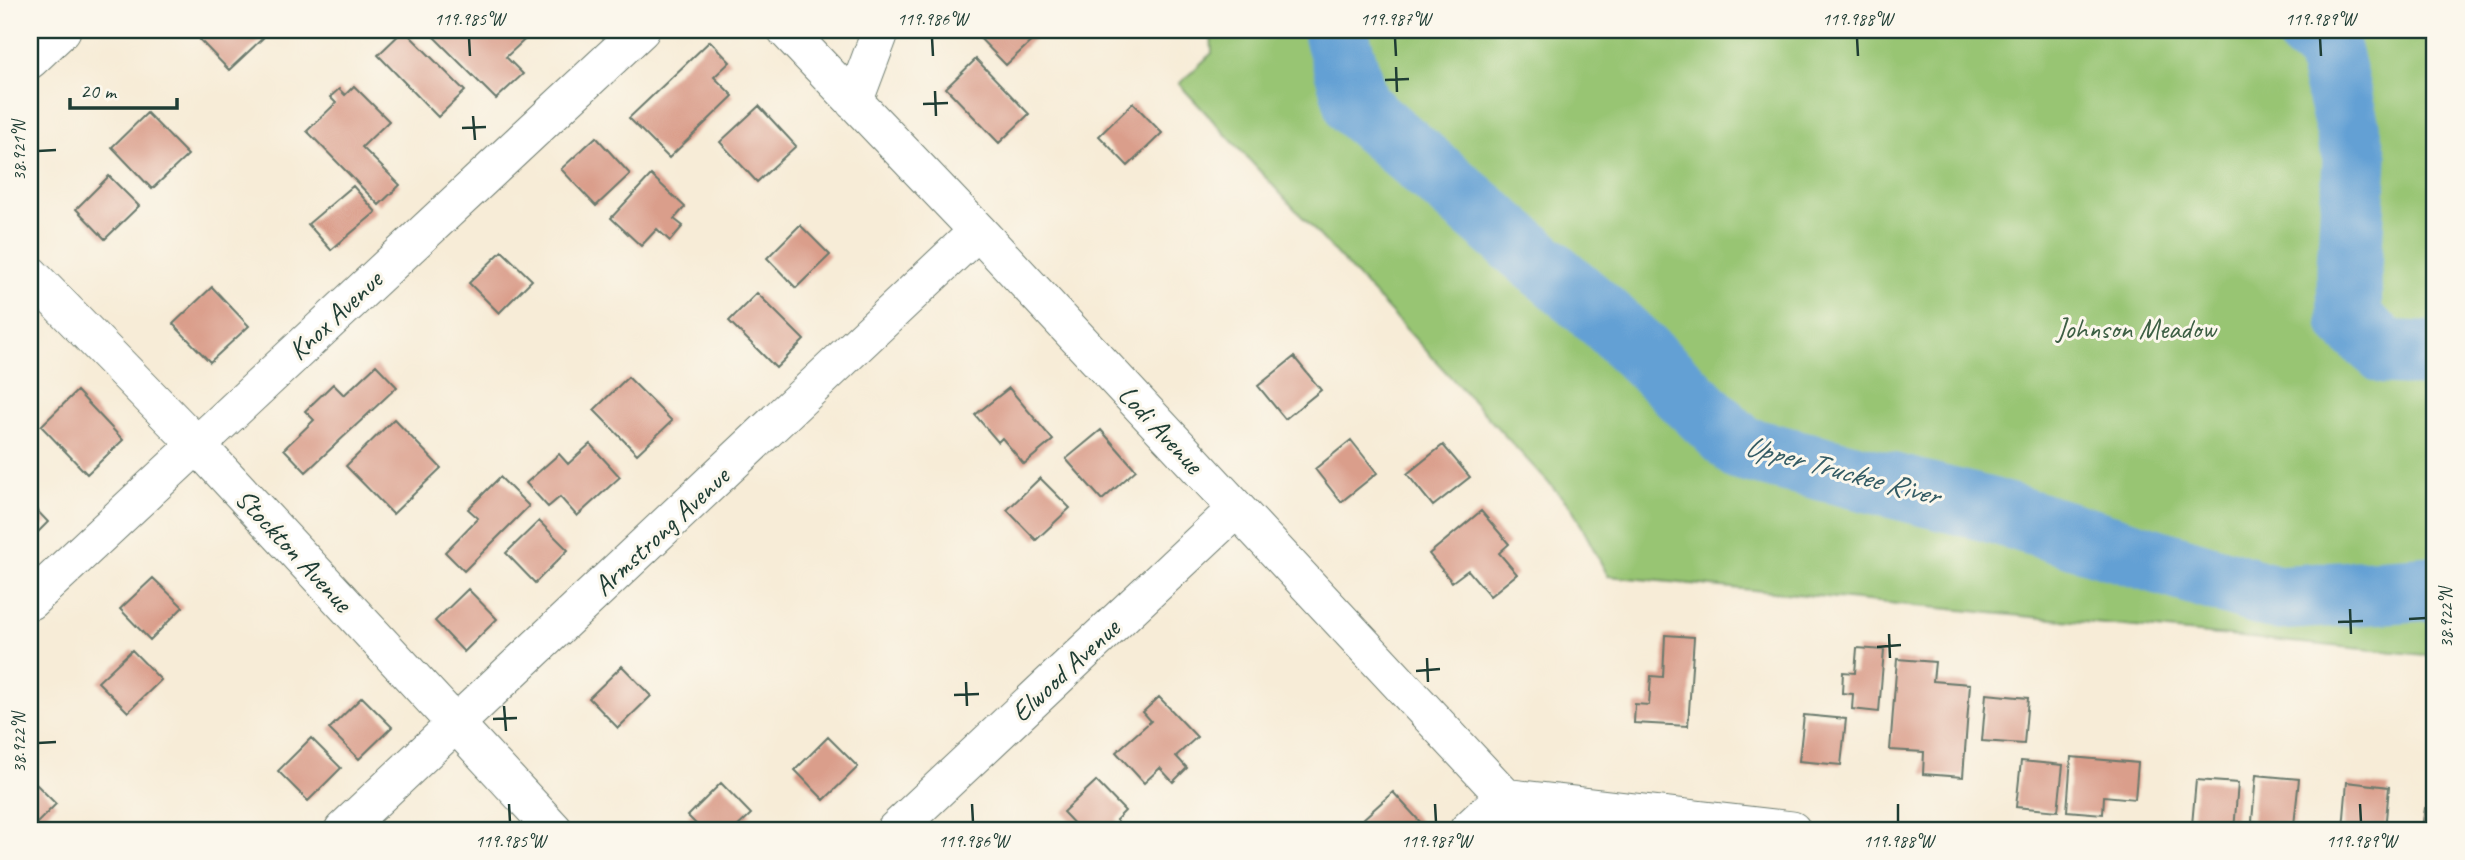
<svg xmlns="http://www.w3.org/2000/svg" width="2465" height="860" font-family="Caveat,sans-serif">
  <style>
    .green { fill: #98c573; stroke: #5c8154; stroke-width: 2 }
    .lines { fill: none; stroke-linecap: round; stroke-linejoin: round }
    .river { stroke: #63a0d4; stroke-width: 65 }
    .building { fill: #da9e8b }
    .minor-casing { stroke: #6b7a6d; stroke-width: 39 }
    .minor { stroke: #fff; stroke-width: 37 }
    .ticks { fill: none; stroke: #1f3d34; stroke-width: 2.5 }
    .labels { text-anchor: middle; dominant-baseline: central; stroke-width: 6; stroke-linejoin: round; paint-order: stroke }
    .street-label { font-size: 28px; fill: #1f3d34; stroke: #fbf7ec }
    .park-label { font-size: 28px; fill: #3d5f44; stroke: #fbf7ec }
    .water-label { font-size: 30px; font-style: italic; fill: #335b64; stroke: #fbf7ec }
    .neatline { fill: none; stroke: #1f3d34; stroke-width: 2.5 }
    .ticks-label { font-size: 18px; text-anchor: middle; fill: #1f3d34 }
  </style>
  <rect width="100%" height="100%" fill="#fbf7ec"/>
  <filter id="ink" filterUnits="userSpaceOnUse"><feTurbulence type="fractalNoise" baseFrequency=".0143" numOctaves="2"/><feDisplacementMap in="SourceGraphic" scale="14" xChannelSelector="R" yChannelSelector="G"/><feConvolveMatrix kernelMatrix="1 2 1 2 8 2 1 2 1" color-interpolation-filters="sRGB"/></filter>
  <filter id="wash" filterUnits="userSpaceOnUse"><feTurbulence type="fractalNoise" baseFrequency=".00686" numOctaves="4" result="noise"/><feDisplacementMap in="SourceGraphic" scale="28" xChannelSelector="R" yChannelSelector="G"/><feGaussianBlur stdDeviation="1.57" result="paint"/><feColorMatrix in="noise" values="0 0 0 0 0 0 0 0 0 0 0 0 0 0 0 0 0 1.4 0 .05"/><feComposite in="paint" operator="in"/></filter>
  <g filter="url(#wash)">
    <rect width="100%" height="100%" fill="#f7ecd7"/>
    <path class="green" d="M1211,30H2435V656L1608,576L1572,508L1179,84L1212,53Z"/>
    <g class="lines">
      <path class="river" d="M1335,30L1358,108L1607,320L1741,448L1990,510L2277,598L2435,588
        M2306,30L2328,50L2355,158L2349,269L2350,321L2386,352L2435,355"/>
    </g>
    <g id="blocks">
      <path class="building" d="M210,30H255L263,38L229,70L200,40Z
        M404,30L465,91L438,117L378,55Z
        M427,30H535L506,57L523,74L496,99Z
        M972,30H1035L1039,34L1006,65Z
        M710,41L730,62L714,77L733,96L669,158L629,118Z
        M976,59L1029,114L999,143L946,88Z
        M354,86L389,121L362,147L400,185L379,205L307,131L336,103L330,97L339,89L345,95Z
        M1133,103L1162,133L1128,166L1099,136Z
        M759,106L796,146L757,182L720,142Z
        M147,113L188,155L152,189L112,147Z
        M596,137L630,174L596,206L561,169Z
        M651,175L685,207L674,219L683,226L670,241L657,229L641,246L611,218Z
        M109,176L139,206L105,239L76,209Z
        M353,186L376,212L331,250L308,224Z
        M800,225L830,255L796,288L767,258Z
        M502,251L532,280L499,313L469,283Z
        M212,287L249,326L210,362L173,324Z
        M757,293L804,340L776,368L729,321Z
        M1294,357L1321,390L1285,419L1258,386Z
        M376,365L397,387L306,472L284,449L314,420L305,411L333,384L344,395Z
        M628,377L672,421L637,454L594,410Z
        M1009,388L1053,440L1024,464L1002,438L998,442L975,415Z
        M77,391L123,440L87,474L41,426Z
        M394,419L441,468L393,514L346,466Z
        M1101,430L1136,470L1102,500L1066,459Z
        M1351,440L1377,473L1341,502L1315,469Z
        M590,444L620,477L577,516L560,497L548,507L526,483L559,454L568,464Z
        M1443,445L1470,477L1433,506L1407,474Z
        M500,477L529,506L464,571L445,552L478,518L468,509Z
        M1040,478L1070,508L1036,540L1007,510Z
        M30,503L48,522L30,540Z
        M1481,511L1509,544L1499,553L1517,574L1490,596L1468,570L1452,582L1429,554Z
        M539,521L568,550L535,583L506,553Z
        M153,578L183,607L150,640L120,609Z
        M468,589L497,619L464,652L435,621Z
        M1665,635L1694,637L1688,726L1634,723L1635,704L1649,705L1651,676L1663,677Z
        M1857,648L1884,650L1879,712L1852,709L1853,694L1842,693L1843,672L1855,673Z
        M132,650L161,680L128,712L98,682Z
        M1897,659L1935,662L1933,681L1970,684L1963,777L1923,774L1924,752L1890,750Z
        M622,666L651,696L618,728L589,698Z
        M1986,694L2028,698L2024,744L1982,741Z
        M362,697L392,727L359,759L329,729Z
        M1159,697L1197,737L1176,756L1187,768L1173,782L1160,768L1144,783L1116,752L1151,721L1143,712Z
        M1804,715L1846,719L1841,765L1799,761Z
        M828,737L858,767L824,800L795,770Z
        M311,738L341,768L308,801L278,771Z
        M2071,757L2138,763L2135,799L2104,796L2103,814L2067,811Z
        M2021,761L2063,765L2058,811L2016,807Z
        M2256,775L2299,779L2294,825L2252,821Z
        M30,778L56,804L31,829L30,828Z
        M2196,780L2238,783L2234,830L2192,825Z
        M1096,781L1125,811L1116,820L1125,830H1080L1063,812Z
        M2347,782L2389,787L2385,830L2343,829Z
        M721,783L751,814L734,830H702L688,816Z
        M1393,792L1422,824L1415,830H1351Z
        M2425,808L2435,809V830H2410L2411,827L2422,828Z"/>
    </g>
  </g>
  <g filter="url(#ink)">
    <use href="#blocks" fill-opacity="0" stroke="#6b7a6d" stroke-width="2"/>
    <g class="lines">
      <g class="minor-casing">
        <path id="minor" d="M786,30L978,231L1536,830
          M30,60L62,30
          M854,102L881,30
          M30,274L197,445L554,830
          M30,601L641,30
          M343,830L978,231
          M895,830L1235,510
          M1468,830L1503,797L1792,830"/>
      </g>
      <use href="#minor" class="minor"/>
    </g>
  </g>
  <path class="ticks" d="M469,38L470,56M932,38L933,56M1395,38L1396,56M1857,38L1858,56M2320,38L2321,56M1396,67L1397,92M1385,80L1409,79M935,91L936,116M923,104L948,103M473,116L475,140M462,128L486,127M38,151L56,150M2350,609L2351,634M2409,619L2426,618M2338,622L2363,621M1889,634L1890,658M1877,647L1901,645M1427,658L1428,682M1416,671L1440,669M966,682L967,706M954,695L979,694M504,706L506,731M493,719L517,718M38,743L56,742M509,804L510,822M972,804L973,822M1435,804L1436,822M1898,804V822M2360,804L2361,822"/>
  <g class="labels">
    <g class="street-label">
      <text transform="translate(335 315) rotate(-43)">Knox Avenue</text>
      <text transform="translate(1161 429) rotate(47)">Lodi Avenue</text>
      <text transform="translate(661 531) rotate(-43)">Armstrong Avenue</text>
      <text transform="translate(294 550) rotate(47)">Stockton Avenue</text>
      <text transform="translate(1065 670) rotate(-43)">Elwood Avenue</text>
    </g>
    <g class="park-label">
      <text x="2136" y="328">Johnson Meadow</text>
    </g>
    <g class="water-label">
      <text transform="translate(1842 470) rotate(15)">Upper Truckee River</text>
    </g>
  </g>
  <rect width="2465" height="860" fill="none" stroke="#fbf7ec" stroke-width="77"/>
  <path d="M70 98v10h107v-10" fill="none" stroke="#1f3d34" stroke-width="3.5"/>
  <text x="80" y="98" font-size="21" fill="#1f3d34" stroke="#fbf7ec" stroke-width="5" paint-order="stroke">20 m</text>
  <rect x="38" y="38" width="2388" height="784" class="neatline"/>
  <g class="ticks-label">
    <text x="469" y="25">119.985°W</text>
    <text x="932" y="25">119.986°W</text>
    <text x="1395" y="25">119.987°W</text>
    <text x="1857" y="25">119.988°W</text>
    <text x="2320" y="25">119.989°W</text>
    <text transform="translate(19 151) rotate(-90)" y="6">38.921°N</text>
    <text transform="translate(2446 618) rotate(-90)" y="6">38.922°N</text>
    <text transform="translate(19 743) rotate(-90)" y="6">38.922°N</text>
    <text x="510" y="847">119.985°W</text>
    <text x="973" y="847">119.986°W</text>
    <text x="1436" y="847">119.987°W</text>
    <text x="1898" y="847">119.988°W</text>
    <text x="2361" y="847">119.989°W</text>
  </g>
</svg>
